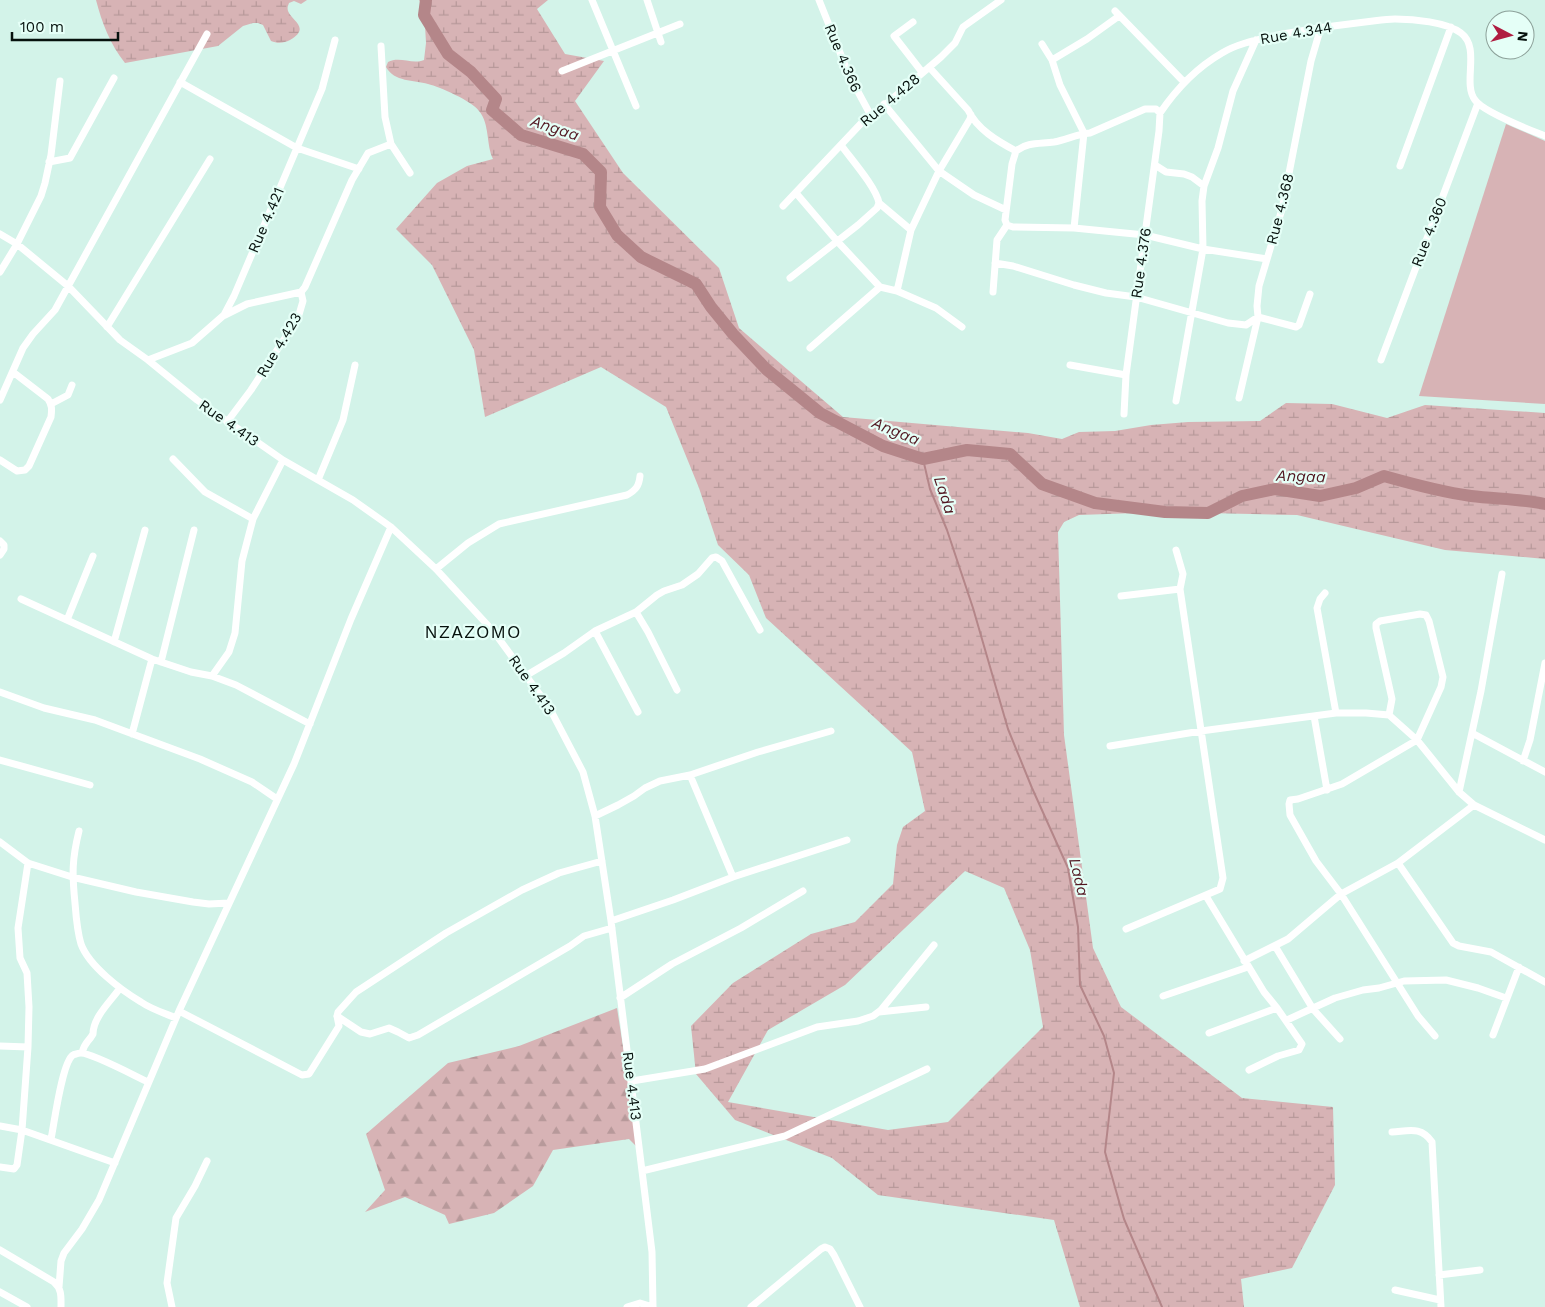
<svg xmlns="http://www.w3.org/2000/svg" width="1545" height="1307" font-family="'Work Sans',sans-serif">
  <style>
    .forest { fill: url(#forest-firs) }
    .wetland { fill: url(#wetland-marsh); fill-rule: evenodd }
    .park { fill: #d7b3b5 }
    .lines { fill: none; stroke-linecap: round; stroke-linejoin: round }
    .stream { stroke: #b48689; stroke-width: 2 }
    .river { stroke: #b48689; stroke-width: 12 }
    .minor { stroke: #fff; stroke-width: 7 }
    .labels { text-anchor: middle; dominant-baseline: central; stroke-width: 4.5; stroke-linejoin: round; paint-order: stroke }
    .street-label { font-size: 15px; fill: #06110d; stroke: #e5fff7 }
    .water-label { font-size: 16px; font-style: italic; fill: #521721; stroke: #e5fff7 }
    .quarter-label { font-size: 18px; letter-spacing: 1px; fill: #06110d; stroke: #e5fff7 }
  </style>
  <defs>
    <pattern id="forest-firs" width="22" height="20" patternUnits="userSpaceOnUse" patternTransform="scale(1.25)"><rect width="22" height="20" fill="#d7b3b5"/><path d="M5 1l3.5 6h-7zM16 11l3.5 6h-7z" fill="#b7999a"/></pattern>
    <pattern id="wetland-marsh" width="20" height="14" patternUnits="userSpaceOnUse" patternTransform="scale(1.25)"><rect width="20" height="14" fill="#d7b3b5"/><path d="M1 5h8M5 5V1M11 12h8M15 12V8" fill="none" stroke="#b7999a"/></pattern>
  </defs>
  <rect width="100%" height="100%" fill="#d3f3e9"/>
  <path class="forest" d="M617,1008L639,1149L629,1139L553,1150L533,1186L494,1213L449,1224L445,1215L405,1197L365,1212L385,1190L366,1134L448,1063L519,1046Z"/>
  <path class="wetland" d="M96,0H307L301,4L294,1L289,3C288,6 287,7 288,11C292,21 311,28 290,40C284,43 278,44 271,41L263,25L258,23H253L243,26L218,46L125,63C110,44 102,23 96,0Z
    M419,0H548L537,9L565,54L604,61L575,101L623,173L719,268L739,328L843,417L1028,433L1062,439L1079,432L1115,431L1151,425L1188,422L1260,421L1286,403L1332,404L1387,418L1425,405L1545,413V559L1445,550L1297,515L1165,512L1079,515L1064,522L1058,532L1064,735L1093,948L1121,1007L1242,1098L1333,1107L1335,1185L1292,1268L1241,1279L1244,1307H1080L1054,1220L878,1195L832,1158L735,1120L696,1074L691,1026L733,983L811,934L855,922L893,884L897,845L903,827L925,811L912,752L766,618L749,575L718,545L699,488L666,407L601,367L485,417L474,350L432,265L396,229L437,183L467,166L493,159C486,145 490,124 479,111C472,101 440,87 428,84C414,80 394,82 386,67L388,62C400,56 412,65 424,60L426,43L424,8ZM965,871L1004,888L1030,950L1043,1027L948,1122L888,1130L728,1102L768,1030L845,985Z"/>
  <path class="park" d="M1506,124L1545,141V404L1419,396Z"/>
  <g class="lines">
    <path class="stream" d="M923,459L930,489L947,530L973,608L1008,729L1032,788L1068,868L1078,927L1080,985L1104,1036L1114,1073L1105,1152L1124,1219L1162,1307"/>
    <path class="river" d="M426,0L424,15L448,54L471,72L496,99L492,110L521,135L583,154L601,172L600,207L617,235L641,257L696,284L711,307L733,334L766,369L820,413L883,446L923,459L967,450L1010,454L1042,484L1095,503L1165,512L1208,513L1242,496L1275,489L1320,496L1356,488L1384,476C1412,484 1442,492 1471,496C1496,499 1521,499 1545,504"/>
    <path class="minor" d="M592,0L636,106
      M647,0L661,42
      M819,0L849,75L870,114
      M1115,11L1184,82
      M913,22L894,36L922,72
      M1042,44L1052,60L1060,85L1084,133L1074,228
      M381,46L385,117L391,144L410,173
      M1052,60L1087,39L1119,16
      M929,67L968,110C977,129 997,141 1016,151
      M562,71L680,24
      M180,82L297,148L359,169
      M884,104L939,171L974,195L1006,210
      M841,145C851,159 876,187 879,203L911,230
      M1016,151C1027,142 1040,144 1054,142C1066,140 1077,134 1090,133L1145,109H1156L1160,113C1177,88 1196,68 1222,53C1240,42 1263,39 1283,34C1310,29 1337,25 1365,22C1375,21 1385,19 1395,19C1413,19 1447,22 1461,33C1481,48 1462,83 1475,100C1483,112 1530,130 1545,136
      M49,162L70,158L114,78
      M1155,165L1166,172L1184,174L1192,177L1204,186
      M1400,166L1451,27
      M796,193L837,241L880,287L897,291
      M783,206L870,114L878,111L941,57L955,43L963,27L1001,0
      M1007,225L1013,227L1074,228L1145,235L1203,249L1267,259
      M1007,225L1005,220L1012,164L1016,151
      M0,234L17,244L68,286L120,340L148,360L197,400L283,460L353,500L391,527L436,569L494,632L549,707L583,772L595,816L611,921L642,1171L652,1252L653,1307
      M995,263L1013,266L1074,285L1106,293L1136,297L1228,323L1246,325L1258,317
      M0,272L17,244L41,196L45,183L51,155L60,81
      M790,278L858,225L877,208L879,203
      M993,292L997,240L1007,225
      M1310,294L1299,325L1296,327L1258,317L1257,306L1259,286L1282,209L1311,61L1321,27
      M225,315L247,304L301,292
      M107,327L210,159
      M962,327L936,308L897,291L911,230L939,171L970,119L971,115
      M810,348L880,287
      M148,360L192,343L224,315L234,296L322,89L335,40
      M1381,360L1478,103
      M1070,365L1126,375
      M1239,398L1258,317
      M0,400L23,348L33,334L55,310L207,34
      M1176,401L1203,249L1202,201L1204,186L1218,148L1233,91L1256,40
      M51,404L68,395L72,385
      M1124,414L1126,375L1159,131L1160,113
      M227,422L251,390L298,318L303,301L301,292L305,287L352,180L368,153L391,144
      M173,459L205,492L253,519
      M0,460L17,471L25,470L29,466L51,417C52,409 52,405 48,399L13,372
      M318,480L343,420L355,365
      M0,541L4,545V549L0,555
      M436,569L468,543L499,524L627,495C636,490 639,486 640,476
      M1325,593L1320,599L1317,608L1336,713
      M1121,596L1180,589
      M21,599L152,659L191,672L212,676L236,685L310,724
      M636,612L648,632L677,690
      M67,620L93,556
      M595,631L638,712
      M114,642L145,530
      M161,662L194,530
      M527,675L564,653L595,631L636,612L657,595L664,591L682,585L698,574L712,558L716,557L722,561L760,630
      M212,676L229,652L235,633L242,561L253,519L283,460
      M0,692L44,708L95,720L200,759L252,782L277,799
      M1389,715L1392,699L1376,628V624L1380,621L1420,614L1426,615L1429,621L1443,677L1441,687L1417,740L1342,784L1298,799L1290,800L1289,804L1290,815L1316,861L1341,894L1418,1016L1435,1036
      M1314,716L1327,790
      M1472,733L1545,772
      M132,734L152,659
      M1110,746L1201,731L1336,713H1366L1389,715L1417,740L1459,792L1474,805L1545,840
      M0,760L90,785
      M1523,761L1530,740L1545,663
      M690,775L733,877
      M1459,792L1481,691L1502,574
      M595,816L618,805L634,796L645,788L660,781L690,775L758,752L831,731
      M79,831C72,859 72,874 75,903C76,916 77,931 81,944C89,966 121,990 141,1002C151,1009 164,1013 176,1018
      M0,842L28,863L72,877L136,892L193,902L209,904L229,903
      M1398,863L1453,943L1459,946L1491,952L1545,982
      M1206,896L1264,992L1277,1008L1302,1044L1299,1050L1278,1056L1249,1070
      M611,921L673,900L733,877L847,840
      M1126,929L1220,889L1223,878L1180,589L1183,574L1176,550
      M1275,946L1313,1009L1340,1039
      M1244,961L1288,939L1341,894L1398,863L1474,805
      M1163,996L1248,967
      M620,998L672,964L741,928L803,891
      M179,1011L302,1075L309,1074L339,1026L337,1016L338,1012L356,992L446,933L522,890L559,873L602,861
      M879,1012L926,1007
      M337,1016L361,1032L370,1034L389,1028L398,1032L409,1038L418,1035L570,946L584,936L612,928
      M1287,1020L1335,998L1363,990L1379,988L1404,981L1446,980L1478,988L1506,998
      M1209,1033L1277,1008
      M1493,1035L1519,967
      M0,1046L28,1047
      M82,1053C85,1041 88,1043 93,1034C93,1017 111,1001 120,988
      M632,1081L705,1069L817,1027L858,1021L873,1016L881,1010L934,945
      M0,1126L22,1130L115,1163
      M1392,1132C1409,1131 1421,1126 1432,1142L1441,1307
      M51,1139C54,1125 62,1062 73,1055C76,1054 78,1053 81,1053C92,1053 135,1076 148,1082
      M0,1167L14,1169L17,1165L22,1130L28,1047L29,1007L27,973L20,958L18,928L28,863
      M642,1171L785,1136L927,1069
      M0,1250L54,1282C62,1289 61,1297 61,1307
      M1439,1275L1480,1270
      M59,1287L61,1261L64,1253L82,1229L99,1200L179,1011L294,764L351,619L391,527
      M1395,1290L1440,1300
      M0,1292L27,1307
      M172,1307L167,1283L176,1218L195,1186L207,1161
      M627,1307L640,1303L653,1307
      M751,1307L821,1249L825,1247L830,1249L834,1255L860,1307"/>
  </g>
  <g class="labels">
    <g class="street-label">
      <text transform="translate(1296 33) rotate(-10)">Rue 4.344</text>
      <text transform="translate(843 58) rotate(67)">Rue 4.366</text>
      <text transform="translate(890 100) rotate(-40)">Rue 4.428</text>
      <text transform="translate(1280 209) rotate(-76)">Rue 4.368</text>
      <text transform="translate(266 220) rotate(-67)">Rue 4.421</text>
      <text transform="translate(1429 232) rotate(-69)">Rue 4.360</text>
      <text transform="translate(1141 263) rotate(-82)">Rue 4.376</text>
      <text transform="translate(279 345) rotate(-59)">Rue 4.423</text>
      <text transform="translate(229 423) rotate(35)">Rue 4.413</text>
      <text transform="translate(532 685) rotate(55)">Rue 4.413</text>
      <text transform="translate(632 1086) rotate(83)">Rue 4.413</text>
    </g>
    <g class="water-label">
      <text transform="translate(555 128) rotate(18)">Angaa</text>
      <text transform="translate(896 431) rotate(22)">Angaa</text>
      <text transform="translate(1301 476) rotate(2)">Angaa</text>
      <text transform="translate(945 495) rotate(72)">Lada</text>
      <text transform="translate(1079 877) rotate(76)">Lada</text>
    </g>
    <g class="quarter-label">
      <text x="473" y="631">NZAZOMO</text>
    </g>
  </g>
  <g transform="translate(1510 35) rotate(96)"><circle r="24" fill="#e5fff7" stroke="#8ca099"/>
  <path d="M0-4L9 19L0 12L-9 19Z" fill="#b01d41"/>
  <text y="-8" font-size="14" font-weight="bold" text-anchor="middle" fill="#06110d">N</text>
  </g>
  <path d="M12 32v8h106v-8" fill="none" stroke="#06110d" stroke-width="2.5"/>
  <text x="20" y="32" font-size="15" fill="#06110d" stroke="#e5fff7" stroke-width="4" paint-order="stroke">100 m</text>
</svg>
